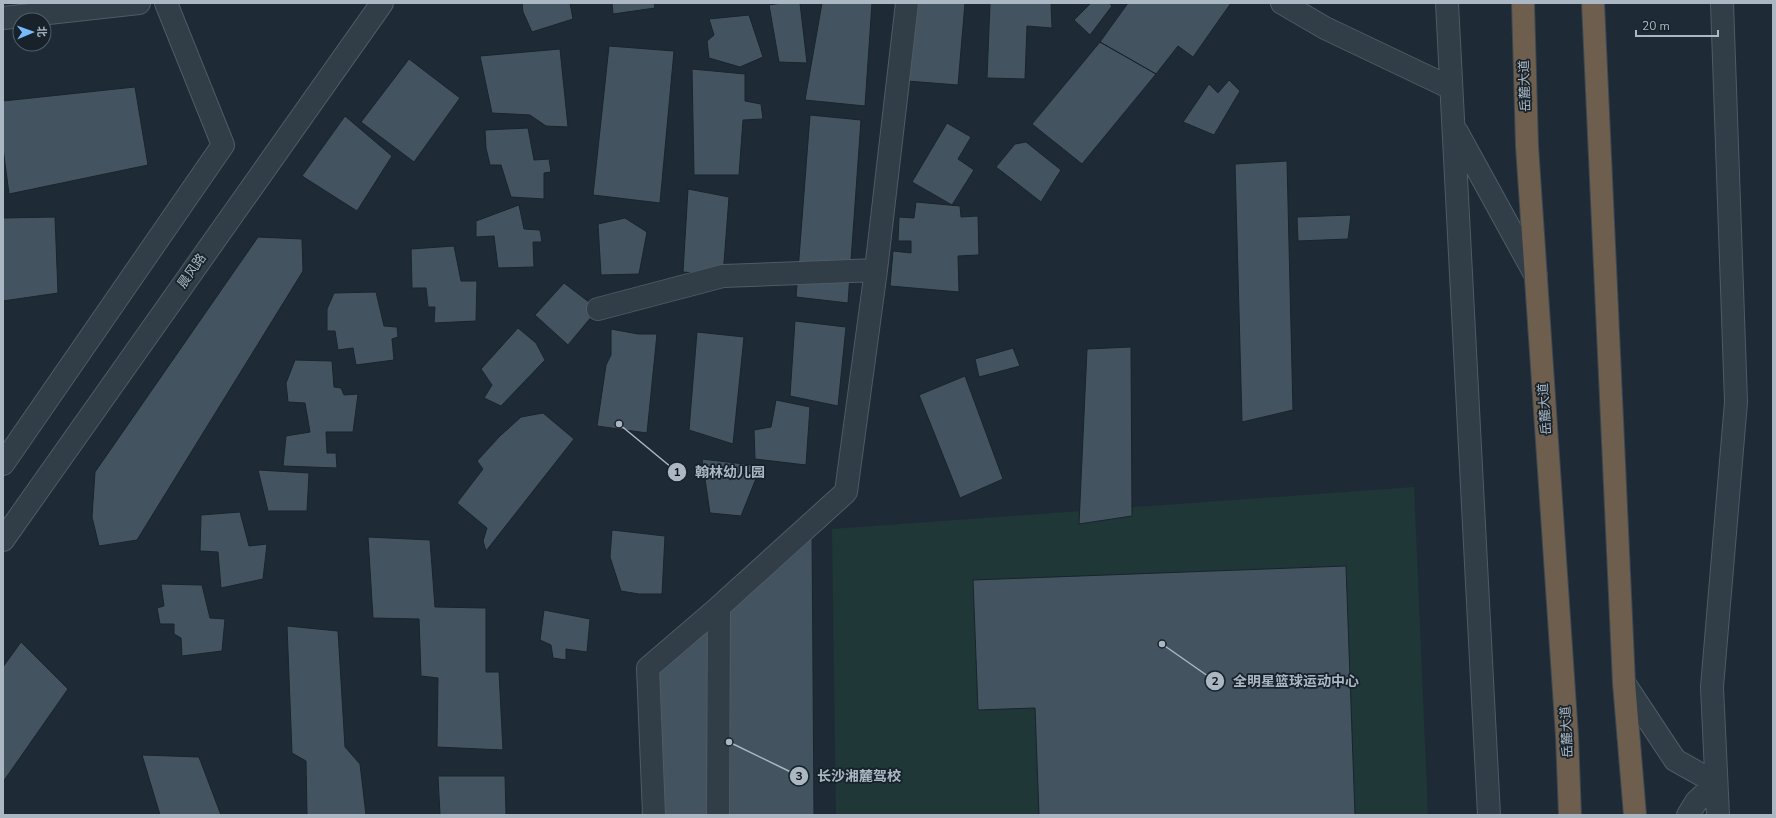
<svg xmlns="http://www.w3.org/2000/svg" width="1776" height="818" font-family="'Nunito Sans','Noto Sans SC',sans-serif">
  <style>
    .green { fill: #203737 }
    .building { fill: #445360; stroke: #19242d }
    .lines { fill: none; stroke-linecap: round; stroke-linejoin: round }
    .minor-casing { stroke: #4f5b65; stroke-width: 24 }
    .highway-casing { stroke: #3c4851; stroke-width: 24 }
    .minor { stroke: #313d47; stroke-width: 22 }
    .highway { stroke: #6d5e4e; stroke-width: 22 }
    .labels { text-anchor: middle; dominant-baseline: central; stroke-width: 3.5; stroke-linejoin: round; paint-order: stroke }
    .street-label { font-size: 13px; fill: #abb8c4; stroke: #17222b }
    .leader { fill: none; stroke: #abb8c4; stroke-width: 1.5 }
    .callout-dot { fill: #abb8c4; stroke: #17222b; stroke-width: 1.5 }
    .mark-label { font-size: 12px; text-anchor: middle; font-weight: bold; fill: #111 }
    .callout-label { font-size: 14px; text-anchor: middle; font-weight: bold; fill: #abb8c4; stroke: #17222b; stroke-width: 3.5; stroke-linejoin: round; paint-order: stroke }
  </style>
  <rect width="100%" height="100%" fill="#1e2b36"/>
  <path class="green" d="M1414,487L1428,815H836L832,529Z"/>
  <path class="building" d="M522,3H570L573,19L532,32L523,12Z
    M612,3H654L655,8L613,14Z
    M782,3H800L807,63L779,62L769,5Z
    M822,3H872L865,106L805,100Z
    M911,3H965L958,85L907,81Z
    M990,3H1051L1052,28L1027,26L1025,79L987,78Z
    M1091,3H1109L1112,6L1090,35L1074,20Z
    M1128,3H1231L1193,57L1178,46L1156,74L1100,42Z
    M749,15L763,57L740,67L709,58L707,41L714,35L709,19Z
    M1100,42L1156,74L1082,164L1032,124Z
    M609,46L674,51L660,203L593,195Z
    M560,49L568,127L546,126L530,115L492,113L480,56Z
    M409,59L460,98L414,162L361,122Z
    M692,69L745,74V101L761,104L763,119L743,120L739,175H694Z
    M1229,80L1240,91L1214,135L1183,122L1209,84L1218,93Z
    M135,87L148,165L9,194L3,148V101Z
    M810,115L861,120L848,303L796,297Z
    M345,116L392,156L357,211L302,176Z
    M947,123L971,137L958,159L974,170L952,205L912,182Z
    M528,128L534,160L549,159L551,172L544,173V199L511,197L501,165H490L486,148L485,130Z
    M1026,142L1061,170L1041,202L996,167L1015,144Z
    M1287,161L1293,410L1242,422L1235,164Z
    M688,189L729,197L723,276L683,272Z
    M916,202L960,206L961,217L978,216L979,255L958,256L959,292L890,286L893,251L911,253V241H898L899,217L914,218Z
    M519,205L524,229L540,230L542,242H533L534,267L498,268L494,236L476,237V221Z
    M1351,215L1348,239L1298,241L1297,217Z
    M55,217L58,293L3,301V218Z
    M625,218L647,232L639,274L601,275L598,224Z
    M258,237L302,239L303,271L137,540L99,546L92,517L95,472Z
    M454,246L461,281H477L476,321L434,323L435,307H428L426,288H412L411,249Z
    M564,283L598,309L568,345L535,315Z
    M376,292L384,326L397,327L398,337L392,339L394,360L356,365L353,348L338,350L335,331H327V309L334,293Z
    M795,321L846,327L838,406L790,396Z
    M518,328L536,343L545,360L501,406L484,398L492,385L481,369Z
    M611,329L638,334H657L647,433L597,426L606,365L611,355Z
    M697,332L744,337L733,444L689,430Z
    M1131,347L1132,516L1079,524L1087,349Z
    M1013,348L1020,366L979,377L975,359Z
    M295,360L332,361L334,387L341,388L344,395L358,394L353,432H326L327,453H336L337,468L283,466L286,436L310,432L305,403L288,402L286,383Z
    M965,376L1003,479L960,498L919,395Z
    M776,400L810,407L806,465L755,459L754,430L771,427Z
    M543,413L574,439L486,551L483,541L487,528L457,503L483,469L477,461L500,436L521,417Z
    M702,459L761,466L741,516L710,513Z
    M258,470L309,473L307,511H268Z
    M240,512L249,546L267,544L263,579L221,588L218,552L200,551L201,515Z
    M812,527L814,815H641L648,668Z
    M612,530L665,536L662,594H639L621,591L610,557Z
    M368,537L430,540L435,607L486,608V672H499L503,750L437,747L438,678L421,676L419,619L373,618Z
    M1346,566L1355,815H1039L1035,708L978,710L973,580Z
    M161,584L202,585L210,618L225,619L222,651L182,656L181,638L174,634V624H160L157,608L164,606Z
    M544,610L590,619L587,652L566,649V660L553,658L551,645L540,640Z
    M287,626L338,631L345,747L360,764L366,815H307L306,761L292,753Z
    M21,642L68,689L3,782V667Z
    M142,755L199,757L221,815H160Z
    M438,776H505L506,815H440Z"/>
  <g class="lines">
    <g class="minor-casing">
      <path id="minor" d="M1282,3L1325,28L1451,88
        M1447,3L1489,815
        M3,18L139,3
        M1457,132L1536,276
        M598,309L723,276L876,270L907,3
        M3,464L223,145L166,3
        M3,540L382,3
        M1624,683L1675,760L1716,783L1696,802L1688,815
        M654,815L648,668L719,607L846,492L876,270
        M718,815L719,607
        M1718,815L1712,687L1736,402L1722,3"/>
    </g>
    <g class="highway-casing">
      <path id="highway" d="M1523,3L1527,146L1567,736L1570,815
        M1593,3L1624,683L1635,815"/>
    </g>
    <use href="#minor" class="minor"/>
    <use href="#highway" class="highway"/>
  </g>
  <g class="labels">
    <g class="street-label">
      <text transform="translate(1525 86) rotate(-92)">岳麓大道</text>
      <text transform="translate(192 271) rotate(-55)">晨风路</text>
      <text transform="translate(1545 409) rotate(-94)">岳麓大道</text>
      <text transform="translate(1567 732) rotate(-93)">岳麓大道</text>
    </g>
  </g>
  <path class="leader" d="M619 424L677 472M1162 644L1215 681M729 742L799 776"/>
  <g class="callout-dot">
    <circle cx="619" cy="424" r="4"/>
    <circle cx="1162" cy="644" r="4"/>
    <circle cx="729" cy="742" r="4"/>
    <circle cx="677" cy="472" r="10"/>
    <circle cx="1215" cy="681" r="10"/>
    <circle cx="799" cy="776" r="10"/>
  </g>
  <g class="mark-label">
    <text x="677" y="476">1</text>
    <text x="1215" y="685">2</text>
    <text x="799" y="780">3</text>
  </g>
  <g class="callout-label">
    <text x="730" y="477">翰林幼儿园</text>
    <text x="1296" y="686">全明星篮球运动中心</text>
    <text x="859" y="781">长沙湘麓驾校</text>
  </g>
  <rect width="1776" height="818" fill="none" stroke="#abb8c4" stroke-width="8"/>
  <g transform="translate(32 32) rotate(88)"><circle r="19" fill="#17222b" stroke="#525e68"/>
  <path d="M0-3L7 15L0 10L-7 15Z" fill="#78bafc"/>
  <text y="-6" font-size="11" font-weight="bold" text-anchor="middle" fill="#abb8c4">北</text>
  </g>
  <path d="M1636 30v6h82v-6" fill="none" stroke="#abb8c4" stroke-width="2"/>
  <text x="1642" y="30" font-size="12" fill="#abb8c4" stroke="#17222b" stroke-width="3" paint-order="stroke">20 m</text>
</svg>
